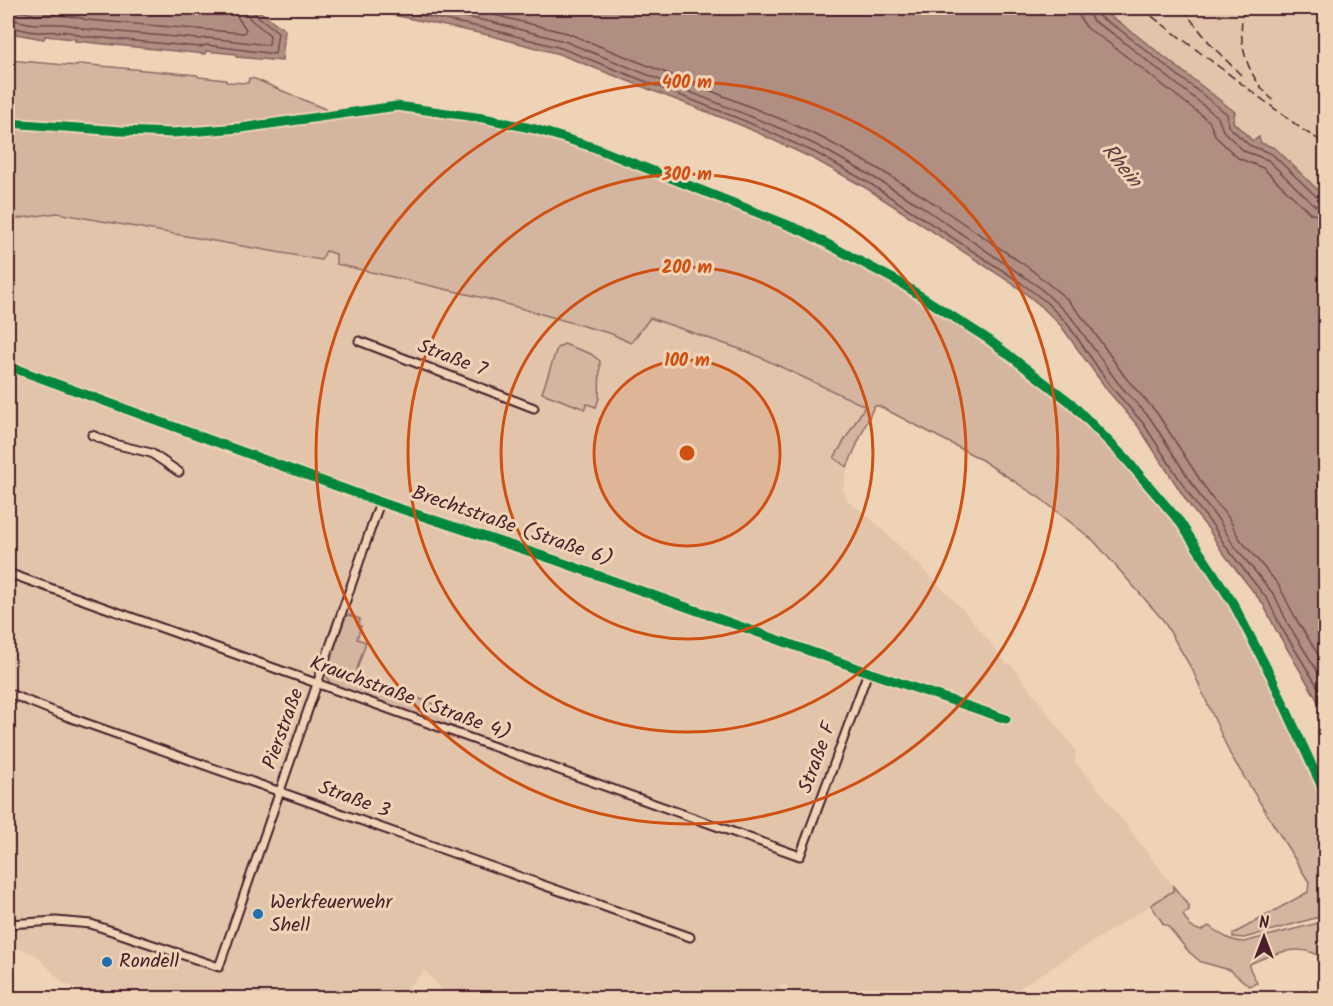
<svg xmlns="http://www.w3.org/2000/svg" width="1333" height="1006" font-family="Kalam,sans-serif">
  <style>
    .built { fill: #e1c4aa }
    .green { fill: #d4b5a0; stroke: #8f6a66; stroke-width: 1.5 }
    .water { fill: #b08e81; stroke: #87625f; stroke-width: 1.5 }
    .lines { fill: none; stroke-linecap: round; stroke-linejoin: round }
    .shore { stroke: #734b4d; stroke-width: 1.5 }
    .street-casing { stroke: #4a1f2b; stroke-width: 11 }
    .street { stroke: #efd3b6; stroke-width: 7 }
    .rail { stroke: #4a1f2b; stroke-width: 1.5; stroke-dasharray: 9 4.5; stroke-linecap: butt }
    .cycleway-casing { stroke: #efd3b6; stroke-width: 13 }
    .cycleway { stroke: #00873e; stroke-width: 9 }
    .ring { fill: none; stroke: #d05011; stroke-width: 3 }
    .poi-dot { fill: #1f6fb2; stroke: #efd3b6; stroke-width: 2 }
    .labels { text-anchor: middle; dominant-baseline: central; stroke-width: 6; stroke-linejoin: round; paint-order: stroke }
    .street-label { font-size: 20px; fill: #4a1f2b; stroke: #efd3b6 }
    .poi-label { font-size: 20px; fill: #4a1f2b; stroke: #efd3b6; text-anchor: start }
    .water-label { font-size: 21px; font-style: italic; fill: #643b40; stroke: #efd3b6 }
    .centre { fill: #d05011; stroke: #efd3b6; stroke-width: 3 }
    .ring-label { font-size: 18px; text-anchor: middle; font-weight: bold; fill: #d05011; stroke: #efd3b6; stroke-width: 6; stroke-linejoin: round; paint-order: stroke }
  </style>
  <rect width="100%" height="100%" fill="#efd3b6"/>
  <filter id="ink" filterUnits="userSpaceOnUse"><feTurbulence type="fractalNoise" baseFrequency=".0167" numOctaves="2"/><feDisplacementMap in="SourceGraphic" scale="12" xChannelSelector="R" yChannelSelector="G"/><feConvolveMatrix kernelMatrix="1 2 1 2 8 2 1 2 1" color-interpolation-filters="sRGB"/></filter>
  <g filter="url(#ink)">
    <path class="built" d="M1101,8H1325V197L1275,148L1253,141L1232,122L1235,115L1122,24L1102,11Z
      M56,213L321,260L325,251L336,254V264L488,299L612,334L631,343L650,318L751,353L865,406L834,458L847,467L843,490L848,501L870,518L920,566L964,611L1008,665L1010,663L1076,751L1075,762L1097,787L1173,886V891L1019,988L1015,998H799L785,984L766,998H450L425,971L396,998H90L84,991L63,983L36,955L16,948L8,947V220Z"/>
    <path class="green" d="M8,60L77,66L80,64L197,75L199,77L226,80V82L248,83L249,78L255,79L332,112L333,110L354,113L398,108L534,131L600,152L797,231L899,284L987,340L1070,404L1178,523L1233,605L1270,677L1301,751L1325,800V928L1319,917L1244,938L1233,937V934L1308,892L1309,882L1230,754L1193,671L1163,620L1094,541L1040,498L977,457L879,406H874L847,467L834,458L865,406L751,353L650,318L631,343L612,334L488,299L336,264V254L326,251L321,260L57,213L8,220Z
      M564,344L591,354L600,361L599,398L596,407L587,404L585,409L542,393L557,348Z
      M349,615L360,619L358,625L361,626L357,639L366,642L355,675L461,714L459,723L452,727L333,686C327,681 326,676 327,669L346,616Z
      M1173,886L1189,906V910L1183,915L1191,927L1201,931L1209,926C1220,934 1229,941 1244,942L1318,923L1325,933V960C1303,941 1274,953 1250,964L1249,967L1257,983L1249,986L1230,970L1201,962L1189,952L1167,925H1164L1151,905L1173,891Z"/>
    <path class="water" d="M8,8H255L285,30L282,61L236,57V54L206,51L205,54L75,41V39L45,36L44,39C31,37 20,34 8,33Z
      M332,8H1101L1102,11L1122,24L1235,112L1233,122L1253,141L1259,137L1261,143L1275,148L1325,197V713L1276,630L1263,604L1221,550L1209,530L1192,509L1138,426L1108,391L1061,326L1041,306L1016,286L866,188L814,159L743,126L559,54L488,35L379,12Z"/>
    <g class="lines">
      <path class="shore" d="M386,8L489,29L561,48L745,121L816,153L869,183L1020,282L1045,301L1066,322L1112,388L1143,423L1197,506L1214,527L1226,547L1268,600L1281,627L1326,700
        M422,8L491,22L564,41L784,130L820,147L873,177L921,206L1039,287L1071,317L1118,383L1150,418L1204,502L1220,522L1232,543L1275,596L1288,624L1326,685
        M466,8L567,33L788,122L824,139L877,168L926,198L1029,268L1068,300L1089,325L1125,377L1157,413L1211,497L1228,517L1239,538L1278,584L1296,619L1326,667
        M1079,8L1080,18L1087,28L1109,43L1209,121L1216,137L1238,158L1263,168L1310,213L1326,218
        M1088,8L1089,15L1093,21L1115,35L1218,117L1223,131L1244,151L1268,160L1314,205L1326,208
        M1096,8L1098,16L1119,29L1227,114L1228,126L1249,145L1272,154L1319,199L1326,201
        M8,10L25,12L36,15L47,14L77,17L87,20L244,33L246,29L238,18L236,8
        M8,19C17,20 29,24 36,24C51,24 69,22 84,29L199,39L208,38L269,45L270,35L250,19L245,8
        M8,27C18,27 27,32 37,32C50,32 68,29 81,36L200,47L207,45L275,54L278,32L255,14L253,8"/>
      <g class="street-casing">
        <path id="street" d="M359,341L534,408
          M8,366L380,502L555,560L868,672L1006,719
          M92,435L114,444L151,453L179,472
          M8,573L800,856L868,672
          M8,693L63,715L690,937
          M8,924L56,921L91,924L219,967L380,502"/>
      </g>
      <use href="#street" class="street"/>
      <path class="rail" d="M1141,8L1303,130L1326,144
        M1182,8L1212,46L1241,75
        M1244,8C1236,41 1247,77 1273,100"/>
      <g class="cycleway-casing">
        <path id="cycleway" d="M8,123L121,131L173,133L241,128L397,106L483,118L535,129L593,147L803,231L899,282L988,339L1070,402L1125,458L1180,522L1233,603L1271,676L1326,796
          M8,366L380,502L555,560L868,672L1006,719"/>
      </g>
      <use href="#cycleway" class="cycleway"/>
    </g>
  </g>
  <circle cx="687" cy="453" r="93" fill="#d05011" fill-opacity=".12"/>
  <g class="ring">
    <circle cx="687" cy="453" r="93"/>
    <circle cx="687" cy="453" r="186"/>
    <circle cx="687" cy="453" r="279"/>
    <circle cx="687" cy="453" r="371"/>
  </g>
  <g class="poi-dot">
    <circle cx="258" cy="914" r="6"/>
    <circle cx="107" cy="962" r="6"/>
  </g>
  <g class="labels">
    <g class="street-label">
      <text transform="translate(452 359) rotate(21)">Straße 7</text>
      <text transform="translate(512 527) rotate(19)">Brechtstraße (Straße 6)</text>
      <text transform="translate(410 699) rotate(20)">Krauchstraße (Straße 4)</text>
      <text transform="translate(284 729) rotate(-70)">Pierstraße</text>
      <text transform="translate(818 758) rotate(-70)">Straße F</text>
      <text transform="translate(354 800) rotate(20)">Straße 3</text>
    </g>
    <g class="poi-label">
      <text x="270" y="903">Werkfeuerwehr<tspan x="270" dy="23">Shell</tspan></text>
      <text x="119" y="962">Rondell</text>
    </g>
    <g class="water-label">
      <text transform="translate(1121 166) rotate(51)">Rhein</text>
    </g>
  </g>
  <circle cx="687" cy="453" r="9" class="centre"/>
  <g class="ring-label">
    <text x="687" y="88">400 m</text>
    <text x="687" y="180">300 m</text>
    <text x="687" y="273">200 m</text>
    <text x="687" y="366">100 m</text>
  </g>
  <rect width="1333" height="1006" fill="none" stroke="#efd3b6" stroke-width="30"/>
  <rect x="15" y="15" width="1303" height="976" fill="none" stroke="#4a1f2b" stroke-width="2" filter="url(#ink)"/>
  <g transform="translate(1264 937)" stroke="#efd3b6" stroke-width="4.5" paint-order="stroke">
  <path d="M0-4.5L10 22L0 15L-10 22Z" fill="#4a1f2b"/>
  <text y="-9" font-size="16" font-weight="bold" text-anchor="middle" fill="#4a1f2b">N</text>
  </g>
</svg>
